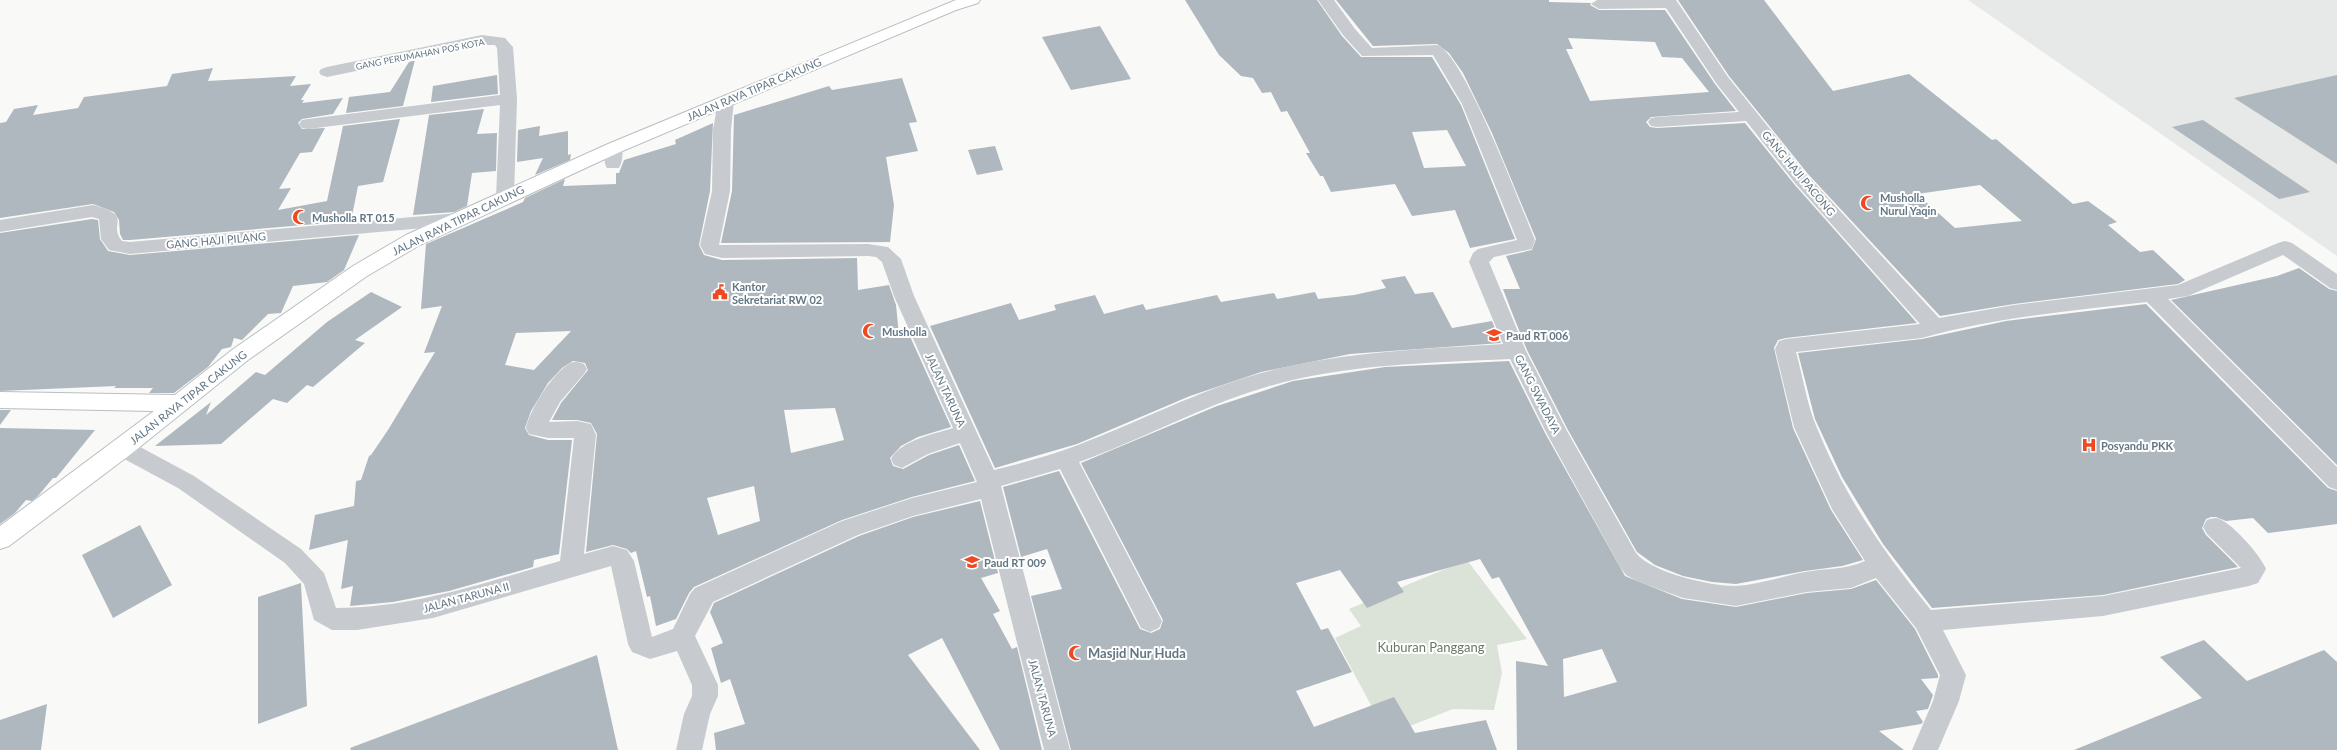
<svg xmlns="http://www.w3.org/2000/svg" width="2337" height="750" font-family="Lato,sans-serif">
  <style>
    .built { fill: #e7e8e8 }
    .green { fill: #dbe2d7 }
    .building { fill: #afb8be; fill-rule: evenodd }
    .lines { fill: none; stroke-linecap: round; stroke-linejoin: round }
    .secondary-casing { stroke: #b9bfc3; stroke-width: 2 }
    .street { fill: #c7cbcf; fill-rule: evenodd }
    .secondary { fill: #fff; fill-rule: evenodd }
    .labels { text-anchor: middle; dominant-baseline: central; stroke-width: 4; stroke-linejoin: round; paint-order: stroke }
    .far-street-label { font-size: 9px; fill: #627684; stroke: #fff }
    .street-label { font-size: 11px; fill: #627684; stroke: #fff }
    .poi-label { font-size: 11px; font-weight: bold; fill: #627684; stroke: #fff; text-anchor: start }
    .near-park-label { font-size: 13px; fill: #677a62; stroke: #fff }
    .near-poi-label { font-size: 13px; font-weight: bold; fill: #627684; stroke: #fff; text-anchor: start }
  </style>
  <rect width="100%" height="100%" fill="#f9f9f7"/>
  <path class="built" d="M1968,0H2337V256Z"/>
  <path class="green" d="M1467,560L1527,639L1497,645L1502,673L1494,710L1453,709L1387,735L1335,638L1361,626L1349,609Z"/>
  <path class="building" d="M1185,0H1317L1342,36L1361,57H1432L1461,105L1515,239L1470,248L1455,210L1412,216L1395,184L1331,192L1323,176H1320L1306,153H1310L1287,111L1281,112L1271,92L1262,93L1253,78L1241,76L1219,55ZM1447,130L1466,166L1424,168L1412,132Z
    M1336,0H1549V2L1591,3L1590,5L1599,10H1665L1715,84L1736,111L1651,117L1646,122L1650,127L1657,128L1745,123L1794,184L1917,323L1786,338L1778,340L1774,348L1793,428L1831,510L1863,560L1842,566L1805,571L1736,584L1712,582L1683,576L1655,565L1637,552L1568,430L1527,350L1511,310L1503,289H1520L1506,256L1532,250L1536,239L1492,133L1463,73L1449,53L1437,44L1373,46ZM1568,38L1655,42L1662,57L1682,58L1709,92L1590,101L1566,49H1573Z
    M1678,0H1764L1833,91L1909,74L1992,140L1996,139L2073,204L2088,201L2117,222L2108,225L2140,252L2153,250L2185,280L2178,284L2014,304L1940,316L1808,174L1729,76ZM1980,185L2022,221L1955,228L1917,194Z
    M1100,26L1131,79L1071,90L1042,37Z
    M415,60L403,106L346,113L349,97L390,92L409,62Z
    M213,68L208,81L296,76L290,86L311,84L301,100H304L302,103L343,98L333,114L302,119L298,123L302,129L325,128L312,152L300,153L279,189L291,188L278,210L327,201L343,126L400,119L383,182L358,186L351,221L130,240H123L120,234L119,220L114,212L93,204L0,218V123L6,122L14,109L38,105L33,115L78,108L84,97L167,86L172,74Z
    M497,75L498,94L431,102L433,86Z
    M2337,75V164L2234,98Z
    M902,78L917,122L909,123L918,151L886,157L894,205L890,242L721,243L732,191L734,115L829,86L832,90Z
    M484,109L477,134L497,133L496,171L472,173L467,206L454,212L413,215L429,115Z
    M2203,120L2310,192L2279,199L2172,127Z
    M713,123L710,191L699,245L704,255L722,260L857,258L858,290L889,285L896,305L899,335L908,332L951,427L918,437L901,446L890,458L893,466L903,469L929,455L959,445L975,481L912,497L842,520L694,587L689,593L676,619L656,626L650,596L647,597L636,551L631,553L627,549L613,545L586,552L597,434L591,423L577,420H552L561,403L588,370L585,363L573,361L562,368L548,383L531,411L525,428L529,435L548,440H572L559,554L534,560L533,567L449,591L393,602L350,606L353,586L341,589L348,540L309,550L315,515L354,506L356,481L361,480L369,456L371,455L388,430L435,352L424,353L442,306L421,309L426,244L523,202L525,198L565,179L563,186L616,184V173H619L624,160L676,144L675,140ZM571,331L534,370L505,365L516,333ZM835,408L844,440L791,453L784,410ZM754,486L760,521L718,535L707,498Z
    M540,126L539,136L568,131V155L571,154L570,160L535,175L543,158L517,162L518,130Z
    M995,146L1003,170L977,175L968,150Z
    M92,219L98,220L100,239L108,251L130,255L359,235L344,270L327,282L293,286L281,313L268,314L242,340L234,338L231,347L222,349L208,367L174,393H149L153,388H114L116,386L0,391V233Z
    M2299,268L2329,289L2337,291V465L2171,300L2277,276Z
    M1405,276L1415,294L1433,292L1452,328L1492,321L1501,343L1350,354L1261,372L1190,396L1077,444L995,468L930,326L1011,303L1019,320L1056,310L1054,305L1095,295L1104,314L1143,304L1146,310L1217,295L1221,302L1274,293L1277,299L1315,292L1318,299L1354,295L1386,288L1381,280Z
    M371,292L402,307L355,340L365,343L313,387L307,385L287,403L273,399L221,444L155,446L211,402L206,415L256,372L265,375L327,322Z
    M2146,304L2328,488L2337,491V524L2268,533L2253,518L2226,521L2216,517H2211L2206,519L2202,528L2206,535L2238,567L2103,595L1932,608L1883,544L1842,477L1815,419L1798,353L1922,339L2006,321Z
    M1509,361L1545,433L1625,576L1682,599L1736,607L1807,593L1851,589L1876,580L1915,629L1938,675V678L1921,679L1933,695L1928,709L1916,711L1923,722L1921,724L1879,731L1904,750H1517L1516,661L1548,666L1499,577L1492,579L1480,559L1397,582L1404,592L1367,608L1340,570L1296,583L1321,630L1328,628L1352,672L1296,691L1314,727L1394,697L1415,733L1486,720L1497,750H1071L1031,596L1062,589L1047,549L1021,557L1003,487L1059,471L1140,629L1151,633L1160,629L1163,620L1081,463L1217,406L1293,381L1385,367ZM1602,649L1617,682L1564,697L1563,659Z
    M0,410H11L0,425Z
    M0,428L95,430L56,478H53L38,496L32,501L26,500L15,513L0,524Z
    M980,501L998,573L981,578L1000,611L993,614L1012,649L1017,647L1042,750H1000L942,638L908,655L980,750H716L714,733L745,724L730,679L721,683L711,648L723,643L710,612L714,603L859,536L913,517Z
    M140,525L172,585L113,618L82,555Z
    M301,583L307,706L258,724V597Z
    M2204,640L2247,681L2324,650L2337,662V750H2074L2202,698L2160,657Z
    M597,655L618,750H351L350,748Z
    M47,704L41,750H0V720Z"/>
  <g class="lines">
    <g class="secondary-casing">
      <path id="secondary" d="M956,0H980L978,3L956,10L620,152L420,245L367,276L248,360L131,454L9,546L0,549V526L154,411L0,408V392L175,395L232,350L353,266L406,235L608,144Z"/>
    </g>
    <path class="street" d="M1318,0H1334L1355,29L1372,48L1437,45C1463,52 1522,209 1535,240L1532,249L1494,257L1489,262L1526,351L1567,431L1636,553C1652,573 1710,586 1736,586C1757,585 1784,576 1805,572C1827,568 1844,570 1865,561L1832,509L1794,427L1775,349L1779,341L1786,339L1920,324L1795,183L1746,121L1657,127L1651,126L1648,122L1651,118L1657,117L1739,112L1716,83L1666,8L1599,9L1591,4L1597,0H1676L1728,77L1807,175L1939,318L2014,305L2178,285L2278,243L2285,241L2292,243L2337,274V290L2330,288L2283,255L2188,296L2168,299L2337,467V490L2329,487L2147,302C2072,311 1995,317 1922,338L1796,352C1803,377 1807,405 1817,428C1846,499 1883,551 1931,610L2103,596L2241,568L2207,534L2203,527L2207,520C2209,519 2213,518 2216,518C2229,519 2262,557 2266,569L2258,583L2249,586L2103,616L1943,630L1966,675L1959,701L1938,750H1912L1933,701L1940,675L1916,628L1876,578L1851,588L1807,592L1736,606L1683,598L1639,582L1626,575L1620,567L1546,432L1510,359C1427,363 1342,364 1263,388C1199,407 1141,440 1079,462L1162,621L1159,628L1150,632L1141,628L1060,469L1001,486L1070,750H1044L981,499L913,516L858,535L713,602L695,636L718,685V696L710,714L702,750H676L684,714L692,696V685L677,651L650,659L632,652L628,644L611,566L433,618L357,630H332L314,620L304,584L285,563L178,488L115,454L112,448L115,442L123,440L131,442L194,476L301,549L324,573L336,608C413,608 487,582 560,561L574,438H548L529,434L526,428C530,409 552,374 569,364C574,361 579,362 584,364L587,369L584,374L560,402L549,422L577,421L591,424L596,435L584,554L613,546L627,550L634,561L652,637L673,629L690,594L695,588L842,521L912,498L977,482L960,443L928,454L902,468L894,465L891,459C901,440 934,434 953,428L894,296L882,262L876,257L868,256L722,258L705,254L700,245L712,191L713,130L718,101L720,97H732L734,101L731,130L730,191L719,245L868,244L888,247L901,259L914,296L994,470C1023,463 1051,455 1078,445C1139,422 1197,391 1261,373C1339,352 1422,349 1503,344L1469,262L1473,253L1478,249L1517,240L1462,104L1433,55L1362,56L1343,35Z
      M482,35L505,38L513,47L517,99L514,197L511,201L505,203L499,201L496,197L500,105L308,129L302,128L299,124L302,120L308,119L500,95L497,48L495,45H482L327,77L321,75L319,72L321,69L327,67Z
      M614,143L620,144C624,150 623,162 619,168H607C603,162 604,150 608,144Z
      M93,205C135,216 107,223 122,241L130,242L458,213L465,215L467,219L465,223L458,225L130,254L109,250L101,239L99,219L92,217L0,232V220Z"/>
    <use href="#secondary" class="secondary"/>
  </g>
  <defs>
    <g id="mosque-bare" transform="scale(1.2)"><path d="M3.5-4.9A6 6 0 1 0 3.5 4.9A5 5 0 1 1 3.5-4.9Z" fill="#ef4921" stroke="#fff" stroke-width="2.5" paint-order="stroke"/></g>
    <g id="civic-bare" transform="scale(1.2)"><path d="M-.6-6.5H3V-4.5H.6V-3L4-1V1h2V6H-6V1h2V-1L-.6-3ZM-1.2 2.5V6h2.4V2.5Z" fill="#ef4921" stroke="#fff" stroke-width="2.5" paint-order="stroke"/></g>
    <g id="school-bare" transform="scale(1.2)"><path d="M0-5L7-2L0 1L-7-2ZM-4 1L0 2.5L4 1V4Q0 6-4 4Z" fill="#ef4921" stroke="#fff" stroke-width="2.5" paint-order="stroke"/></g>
    <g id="hospital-bare" transform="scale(1.2)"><path d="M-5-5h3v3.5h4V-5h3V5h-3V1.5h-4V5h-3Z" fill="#ef4921" stroke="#fff" stroke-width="2.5" paint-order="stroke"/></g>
  </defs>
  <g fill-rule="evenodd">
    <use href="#mosque-bare" x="1868" y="203"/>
    <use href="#mosque-bare" x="300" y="217"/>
    <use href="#civic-bare" x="720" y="292"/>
    <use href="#mosque-bare" x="870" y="331"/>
    <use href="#school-bare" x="1494" y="335"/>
    <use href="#hospital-bare" x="2089" y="445"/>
    <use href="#school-bare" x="972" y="562"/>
    <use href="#mosque-bare" x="1076" y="653"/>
  </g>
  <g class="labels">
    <g class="far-street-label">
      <text transform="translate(420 54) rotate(-11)">GANG PERUMAHAN POS KOTA</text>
    </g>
    <g class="street-label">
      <text transform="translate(754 89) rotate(-23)">JALAN RAYA TIPAR CAKUNG</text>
      <text transform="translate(1799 173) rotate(50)">GANG HAJI PACONG</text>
      <text transform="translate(458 220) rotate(-26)">JALAN RAYA TIPAR CAKUNG</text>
      <text transform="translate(216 240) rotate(-5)">GANG HAJI PILANG</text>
      <text transform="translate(946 390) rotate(65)">JALAN TARUNA</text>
      <text transform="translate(1538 394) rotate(63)">GANG SWADAYA</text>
      <text transform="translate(188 397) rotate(-38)">JALAN RAYA TIPAR CAKUNG</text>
      <text transform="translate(466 597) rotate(-15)">JALAN TARUNA II</text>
      <text transform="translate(1043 698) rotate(75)">JALAN TARUNA</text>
    </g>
    <g class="poi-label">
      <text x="1880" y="197">Musholla<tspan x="1880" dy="13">Nurul Yaqin</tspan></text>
      <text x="312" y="217">Musholla RT 015</text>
      <text x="732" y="286">Kantor<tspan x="732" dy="13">Sekretariat RW 02</tspan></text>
      <text x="882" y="331">Musholla</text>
      <text x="1506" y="335">Paud RT 006</text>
      <text x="2101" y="445">Posyandu PKK</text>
      <text x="984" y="562">Paud RT 009</text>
    </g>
    <g class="near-park-label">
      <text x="1431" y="647">Kuburan Panggang</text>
    </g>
    <g class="near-poi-label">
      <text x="1088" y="653">Masjid Nur Huda</text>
    </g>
  </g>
</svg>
